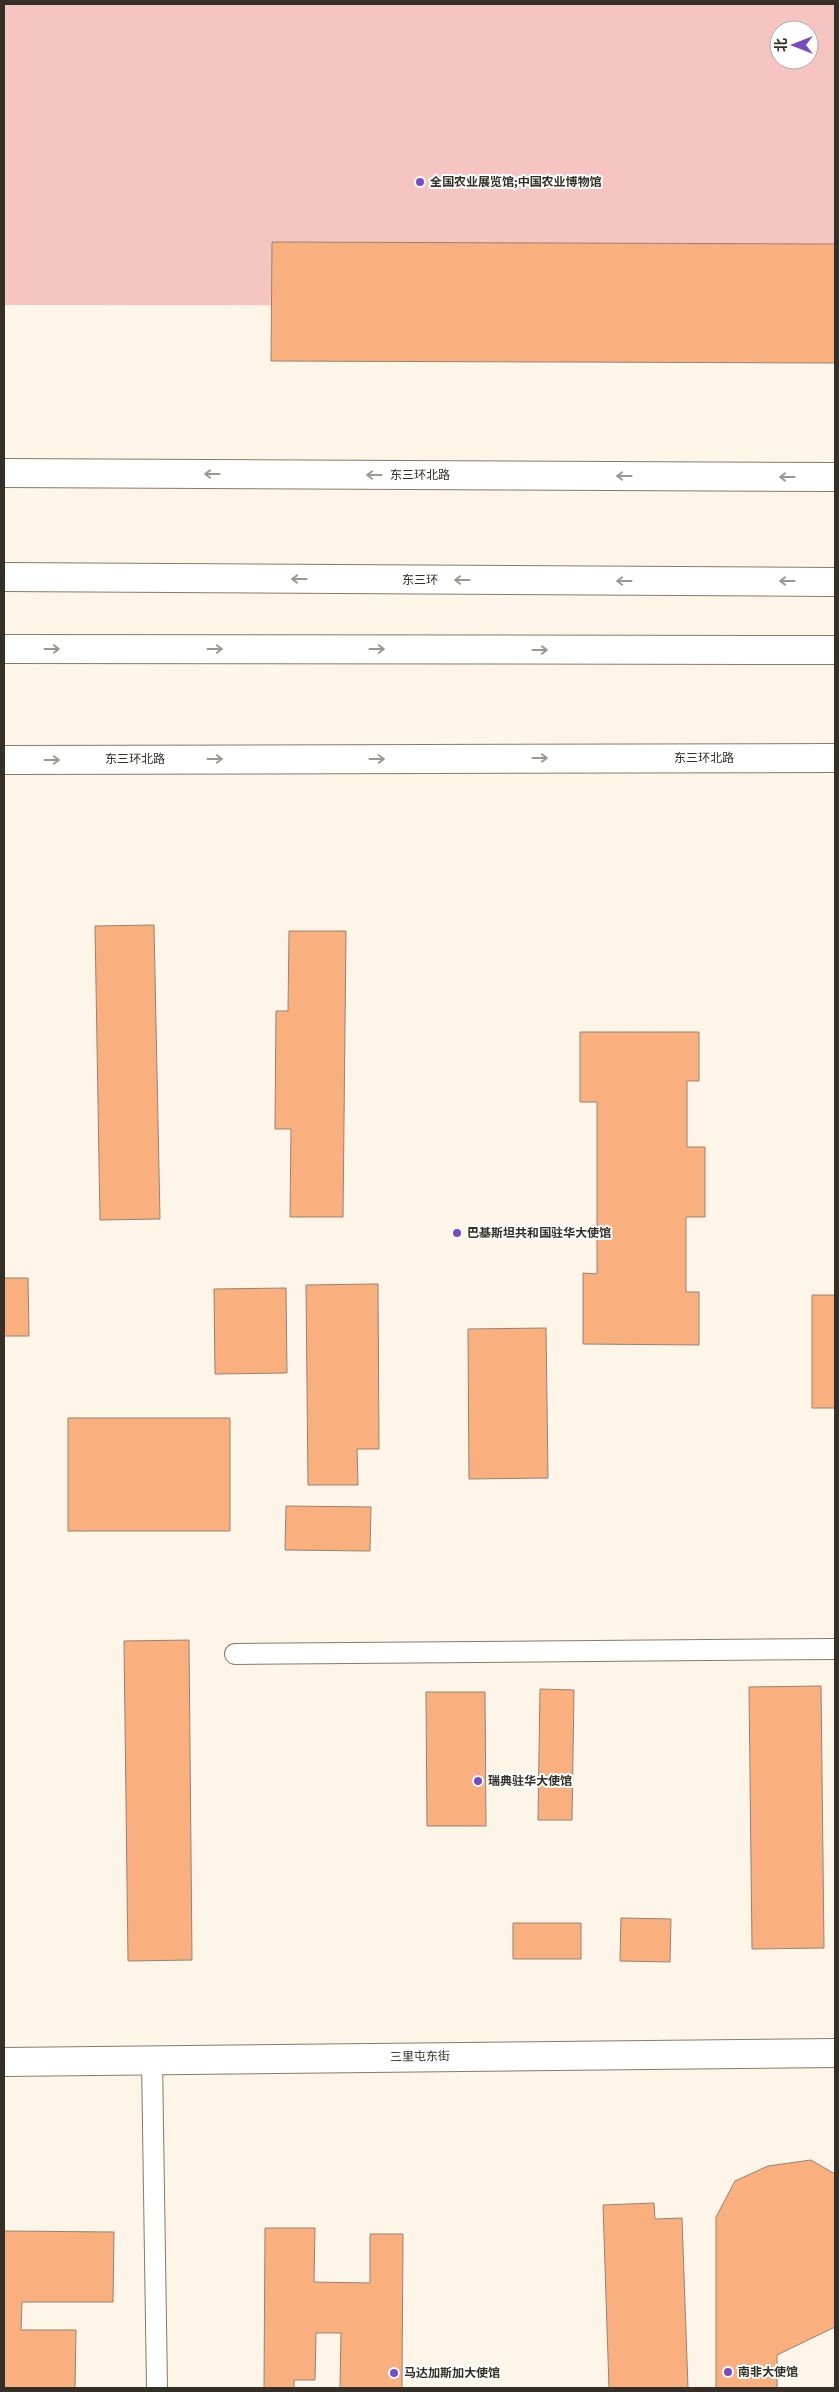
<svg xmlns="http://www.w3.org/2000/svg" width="839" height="2392" font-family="'Source Sans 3','Noto Sans SC',sans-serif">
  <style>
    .green { fill: #f7c5c1; fill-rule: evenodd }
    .building { fill: #f9af7e; stroke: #988274 }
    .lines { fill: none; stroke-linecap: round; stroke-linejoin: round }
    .lane-casing { stroke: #877b66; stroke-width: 22 }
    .street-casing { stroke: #877b66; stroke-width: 30 }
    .secondary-casing { stroke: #877b66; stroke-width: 30 }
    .highway-casing { stroke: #877b66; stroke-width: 30 }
    .lane { stroke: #fff; stroke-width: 20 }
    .street { stroke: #fff; stroke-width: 28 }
    .secondary { stroke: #fff; stroke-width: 28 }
    .highway { stroke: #fff; stroke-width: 28 }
    .oneway { stroke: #9a9893 }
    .poi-dot { fill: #774bc4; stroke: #fff; stroke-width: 2 }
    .labels { text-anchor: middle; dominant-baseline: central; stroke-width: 4; stroke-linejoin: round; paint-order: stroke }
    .poi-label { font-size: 12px; font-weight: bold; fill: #353027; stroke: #fff; text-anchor: start }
    .street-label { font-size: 12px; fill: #353027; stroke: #fff }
  </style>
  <rect width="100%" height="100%" fill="#fdf5e7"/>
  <path class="green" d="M4,4H835V306L4,305ZM779,30H809V60H779Z"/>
  <path class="building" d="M272,242L835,244V363L271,361Z
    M154,925L160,1219L100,1220L95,926Z
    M289,931H346L343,1217H290L291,1129H275L276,1011H288Z
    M580,1032H699V1081H687V1147H705V1217H686V1292H699V1345L583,1344V1273L597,1274V1102H580Z
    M4,1278H28L29,1336H4Z
    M378,1284L379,1449H357L358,1485H308L306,1285Z
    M286,1288L287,1373L215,1374L214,1289Z
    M812,1295H835V1408H812Z
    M546,1328L548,1478L469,1479L468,1329Z
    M68,1418H230V1531H68Z
    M286,1506L371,1507L370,1551L285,1550Z
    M189,1640L192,1960L128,1961L124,1641Z
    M821,1686L824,1948L752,1949L749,1687Z
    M540,1689L574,1690L572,1820H538Z
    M426,1692H485L486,1826H427Z
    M621,1918L671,1919L670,1962L620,1961Z
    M513,1923H581V1959H513Z
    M811,2160L835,2174V2327L777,2355V2388H716V2217L735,2181L768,2166Z
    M654,2203L655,2219L682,2218L688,2388H609L603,2205Z
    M265,2228H315L314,2282L370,2283V2234H403L402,2388H340L341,2333H316L315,2380H294V2388H264Z
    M4,2231L114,2232L113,2302H22L21,2330H76L75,2388H4Z"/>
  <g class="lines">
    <g class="lane-casing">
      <path id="lane" d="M235,1654L835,1649
        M152,2060L157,2388"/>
    </g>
    <g class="street-casing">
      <path id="street" d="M4,2062L835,2053"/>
    </g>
    <g class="secondary-casing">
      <path id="secondary" d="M4,473L835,477
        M4,760L835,758"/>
    </g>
    <g class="highway-casing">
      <path id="highway" d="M4,577L835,582
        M4,649L835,650"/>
    </g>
    <use href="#lane" class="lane"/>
    <use href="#street" class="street"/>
    <use href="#secondary" class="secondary"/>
    <use href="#highway" class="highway"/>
  </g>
  <defs><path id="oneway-shaft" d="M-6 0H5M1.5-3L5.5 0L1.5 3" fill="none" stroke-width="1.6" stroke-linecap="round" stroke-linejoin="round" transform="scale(1.25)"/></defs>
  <g class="oneway">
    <use href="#oneway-shaft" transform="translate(212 474) rotate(-180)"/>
    <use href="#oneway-shaft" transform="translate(374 475) rotate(-180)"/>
    <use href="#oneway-shaft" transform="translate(624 476) rotate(-180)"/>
    <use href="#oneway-shaft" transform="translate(787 477) rotate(-180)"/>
    <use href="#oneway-shaft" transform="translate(299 579) rotate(-180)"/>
    <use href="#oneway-shaft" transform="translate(462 580) rotate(-180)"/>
    <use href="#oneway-shaft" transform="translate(624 581) rotate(-180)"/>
    <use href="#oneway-shaft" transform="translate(787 581) rotate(-180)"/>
    <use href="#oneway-shaft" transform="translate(52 649)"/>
    <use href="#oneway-shaft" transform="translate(215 649)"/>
    <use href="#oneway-shaft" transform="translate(377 649)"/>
    <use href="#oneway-shaft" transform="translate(540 650)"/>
    <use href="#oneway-shaft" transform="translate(540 758)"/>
    <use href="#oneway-shaft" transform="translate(215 759)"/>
    <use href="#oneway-shaft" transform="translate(377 759)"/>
    <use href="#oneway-shaft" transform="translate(52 760)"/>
  </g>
  <g class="poi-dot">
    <circle cx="420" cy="182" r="5"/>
    <circle cx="457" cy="1233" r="5"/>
    <circle cx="478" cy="1781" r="5"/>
    <circle cx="728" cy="2372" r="5"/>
    <circle cx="394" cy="2373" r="5"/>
  </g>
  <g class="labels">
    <g class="poi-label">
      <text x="430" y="182">全国农业展览馆;中国农业博物馆</text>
      <text x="467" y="1233">巴基斯坦共和国驻华大使馆</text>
      <text x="488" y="1781">瑞典驻华大使馆</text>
      <text x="738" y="2372">南非大使馆</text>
      <text x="404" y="2373">马达加斯加大使馆</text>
    </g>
    <g class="street-label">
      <text x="420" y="475">东三环北路</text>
      <text x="420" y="580">东三环</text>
      <text x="704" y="758">东三环北路</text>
      <text x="135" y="759">东三环北路</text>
      <text transform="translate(420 2057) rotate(-1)">三里屯东街</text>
    </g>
  </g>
  <rect width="839" height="2392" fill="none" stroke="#353027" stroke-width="10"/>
  <g transform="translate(794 45) rotate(270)"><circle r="24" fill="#ffffff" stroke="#aeaca9"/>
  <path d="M0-4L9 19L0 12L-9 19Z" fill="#774bc4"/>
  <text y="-8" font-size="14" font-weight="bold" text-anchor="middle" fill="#353027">北</text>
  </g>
</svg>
